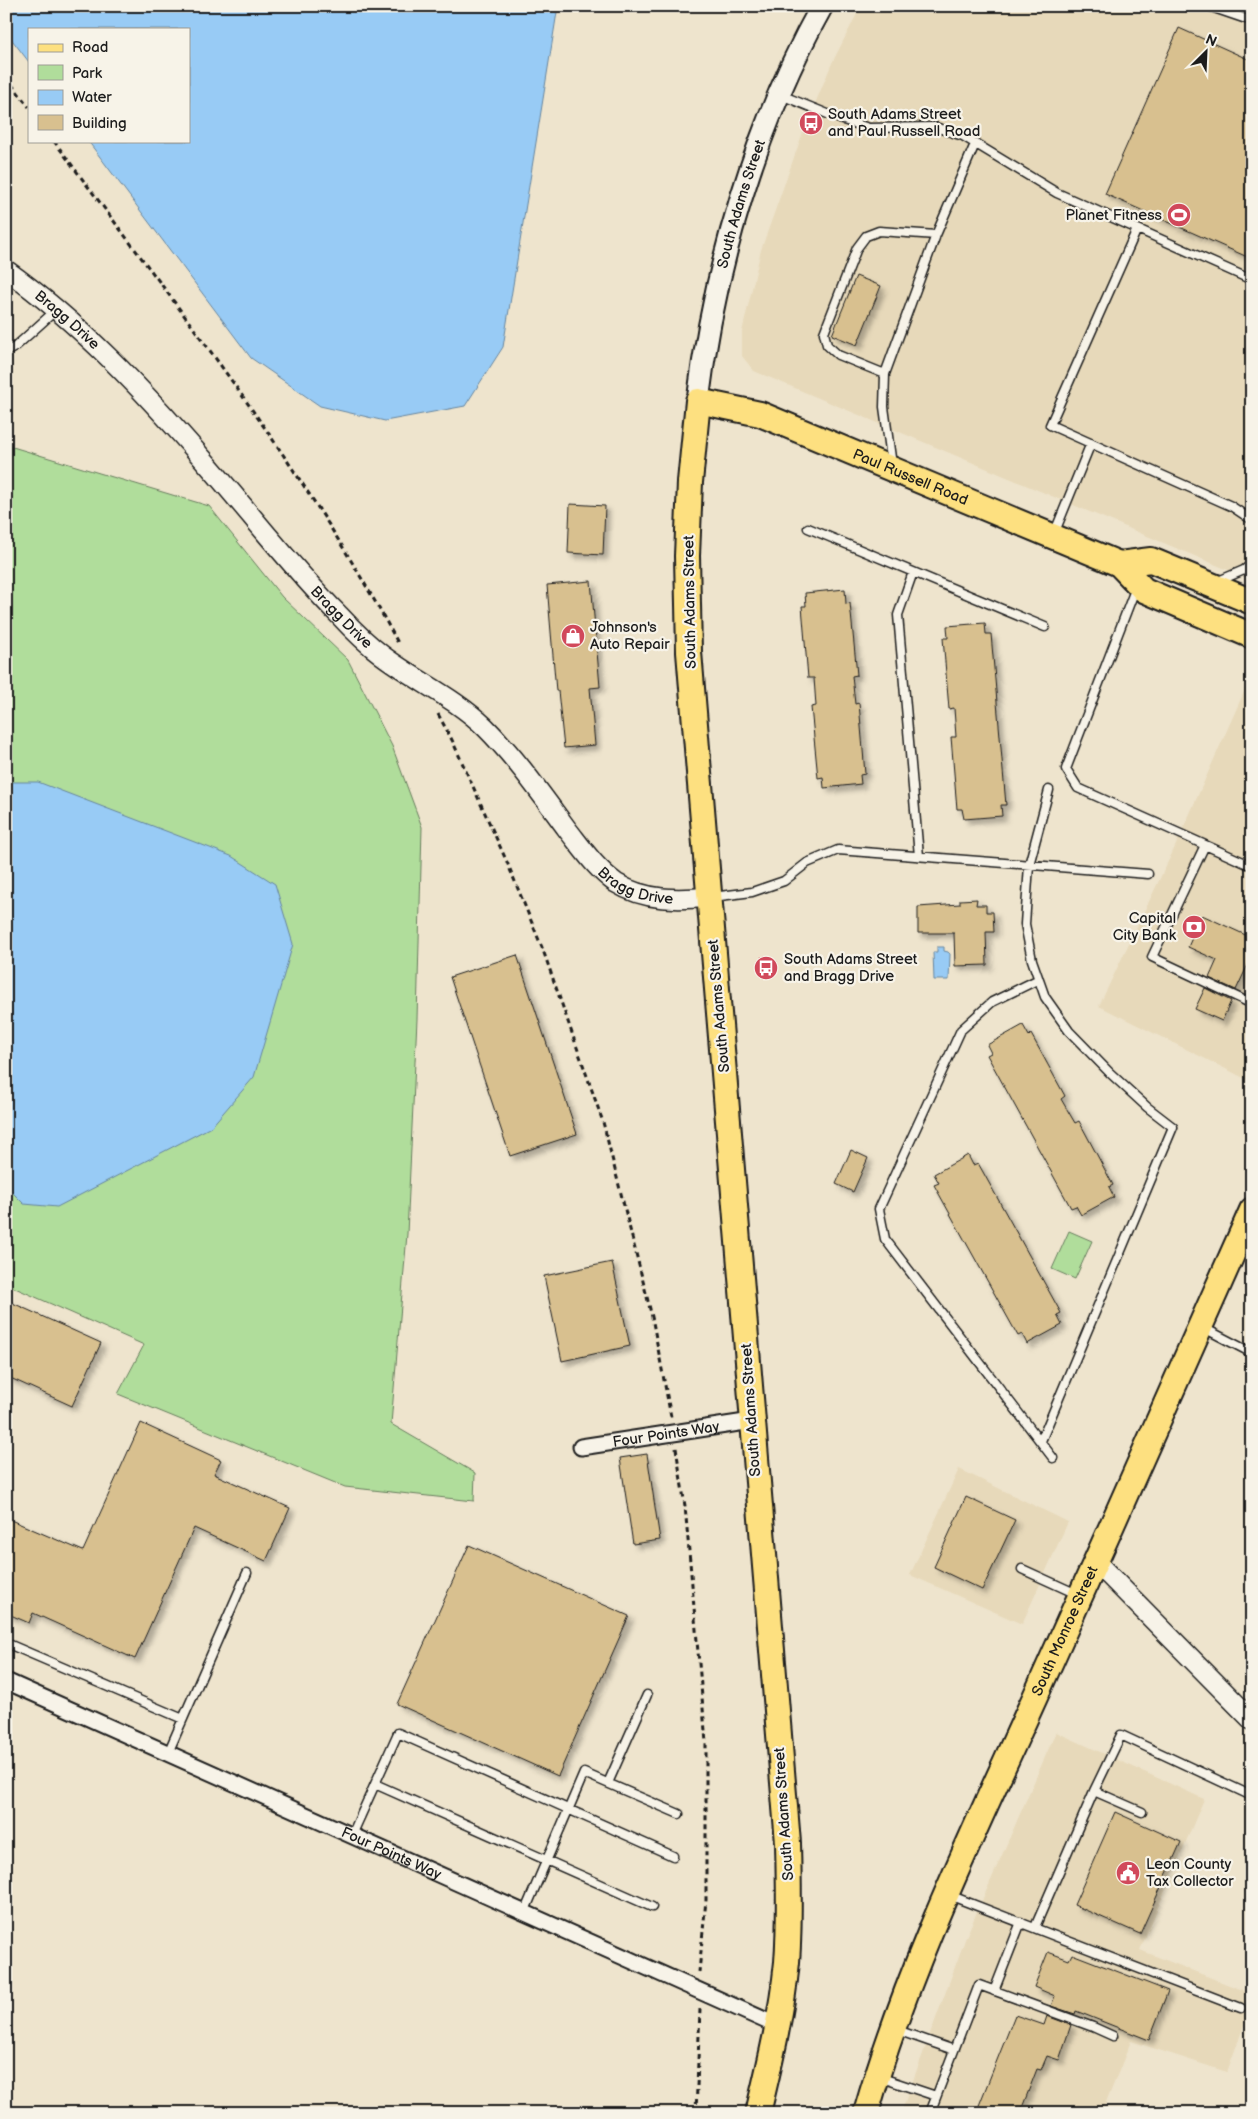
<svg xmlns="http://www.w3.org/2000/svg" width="1258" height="2119" font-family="'Balsamiq Sans',sans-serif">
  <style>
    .built { fill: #e7d9ba }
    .green { fill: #b0dd9b; stroke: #667c5c }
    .water { fill: #98cbf5; stroke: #66859e }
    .building { fill: #d8c08f; stroke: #1c1c1c; filter: url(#shadow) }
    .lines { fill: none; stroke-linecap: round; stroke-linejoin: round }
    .service-casing { stroke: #1c1c1c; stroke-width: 11 }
    .minor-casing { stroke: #1c1c1c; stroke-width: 19 }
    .tertiary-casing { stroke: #1c1c1c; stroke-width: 22 }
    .secondary-casing { stroke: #1c1c1c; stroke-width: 25 }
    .primary-casing { stroke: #1c1c1c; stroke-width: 28 }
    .path { stroke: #1c1c1c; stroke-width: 3; stroke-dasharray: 5 4; stroke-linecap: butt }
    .service { stroke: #f7f3e8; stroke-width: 8 }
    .minor { stroke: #f7f3e8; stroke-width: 15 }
    .tertiary { stroke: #f7f3e8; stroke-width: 19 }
    .secondary { stroke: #f7f3e8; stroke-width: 21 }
    .primary { stroke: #fde080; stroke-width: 24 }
    .labels { text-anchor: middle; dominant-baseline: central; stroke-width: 4.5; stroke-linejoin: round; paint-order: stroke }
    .poi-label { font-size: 15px; fill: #1c1c1c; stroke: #f7f3e8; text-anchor: start }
    .street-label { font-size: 15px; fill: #1c1c1c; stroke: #f7f3e8 }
  </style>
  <defs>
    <filter id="shadow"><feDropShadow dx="4.5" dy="4.5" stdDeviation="2.5" flood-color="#0004"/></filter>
  </defs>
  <rect width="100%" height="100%" fill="#eee4cd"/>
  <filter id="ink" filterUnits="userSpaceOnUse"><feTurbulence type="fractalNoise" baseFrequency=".02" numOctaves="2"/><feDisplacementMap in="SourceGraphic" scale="10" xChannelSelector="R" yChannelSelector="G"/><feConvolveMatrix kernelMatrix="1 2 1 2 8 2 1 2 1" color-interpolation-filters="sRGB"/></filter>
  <g filter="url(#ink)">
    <path class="built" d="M861,6H1252V580L754,371L742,356V332L761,250L802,135L832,63Z
      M1252,674V1082L1099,1006L1175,847Z
      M959,1469L1068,1522L1022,1624L910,1575Z
      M1056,1732L1204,1799L1140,1950L1252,1994V2003L1227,2072L1131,2041L1102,2113H901L966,1937Z"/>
    <path class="green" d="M6,445L209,506L282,597L348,660L392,746L422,827L417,1019L407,1234L391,1424L475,1473L474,1501L345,1487L118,1394L144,1345L6,1284Z
      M1069,1231L1092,1241L1075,1279L1052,1269Z"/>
    <path class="water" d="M6,6H558L503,347L465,406L385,421L320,406L251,358L88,141H189V29H29V62L6,32Z
      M6,782H38L231,856L275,884L293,944L254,1077L211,1127L57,1207L24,1204L6,1186Z
      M937,947H944V951L948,952L950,954L949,980H934L933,952H937Z"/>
    <path class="building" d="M1179,28L1252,61V259L1105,194Z
      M856,276L881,286L857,345L832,335Z
      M570,504L605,506L603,555L568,553Z
      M591,581L600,687L590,688L595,745L564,748L558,691H556L547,585Z
      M845,589L846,604L850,603L857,675L852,676L855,704L859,703L865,774L860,775L861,784L824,788L823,777L818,778L811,707L816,706L814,678H808L802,606H806L805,593Z
      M985,623L986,634H991L1006,805H1001L1002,816L964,819L962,809H957L951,737H956L954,708L949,709L943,638H948L947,626Z
      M977,899L976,905H986V912H993L994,932H986L987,965L955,966L954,933H918V907L960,904V900Z
      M1202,915L1252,938V956L1236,990L1209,978L1217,960L1188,947Z
      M517,955L577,1134L510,1156L450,977Z
      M1205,988L1231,1001L1222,1021L1195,1009Z
      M1023,1025L1029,1036L1031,1034L1065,1096L1061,1099L1075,1123L1079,1121L1113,1185L1109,1187L1114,1197L1081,1215L1076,1206L1071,1208L987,1055L991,1053L987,1045Z
      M851,1150L868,1158L853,1192L836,1184Z
      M968,1155L973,1165L978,1163L1061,1313L1057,1315L1062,1325L1027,1344L1022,1334L1018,1336L934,1185L939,1183L934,1174Z
      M612,1262L630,1346L562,1361L544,1276Z
      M6,1300L101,1343L72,1406L6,1376Z
      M141,1423L221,1460L214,1474L290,1508L266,1561L194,1528L135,1659L33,1613L29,1623L6,1613V1518L83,1551Z
      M647,1454L660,1540L633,1544L620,1458Z
      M966,1497L1015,1520L982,1590L934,1567Z
      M469,1545L629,1616L558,1776L397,1704Z
      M1115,1812L1181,1842L1140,1934L1074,1905Z
      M1048,1952L1069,1960L1072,1954L1168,1991L1149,2040L1076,2011L1075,2014L1051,2006L1055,1996L1034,1987Z
      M1015,2015L1044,2025L1047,2016L1071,2025L1059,2060L1047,2056L1041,2070L1037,2069L1020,2113H976Z"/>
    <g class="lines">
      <g class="service-casing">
        <path id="service" d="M1208,6L1252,21
          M781,95L840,119L869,128L935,127L963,136L1057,193L1252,280
          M1137,229L1050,425L1231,506L1252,520
          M6,352L15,347L56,310
          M885,374L838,355L827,345L824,333L857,248L866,236L879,231L936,235
          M892,465L884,407L885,374L936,235L975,144
          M808,528L1045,627
          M1054,534L1091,443
          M913,572L898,615L919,856
          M1216,582L1244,570L1252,564
          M1136,587L1066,769L1078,788L1252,866
          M1205,845L1152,957L1252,1004
          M712,897L752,892L784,881L807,863L838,850L1148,874
          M1039,979L992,1002L961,1030L879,1209L885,1239L1053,1458
          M1202,1327L1252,1353
          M1041,1441L1173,1127L1147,1107L1110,1073L1069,1031L1045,997L1032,960L1025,924L1029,865L1049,790
          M1022,1569L1079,1595
          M6,1643L183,1719
          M168,1753L247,1573
          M608,1783L647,1695
          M375,1784L652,1907
          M1094,1791L1121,1735L1252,1796
          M352,1835L398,1733L673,1856
          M949,1895L1241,2008
          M524,1913L584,1773L679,1814
          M1035,1927L1094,1791L1142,1812
          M994,1991L1021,1922
          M897,2030L954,2050
          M879,2077L936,2096
          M930,2113L979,1985L1093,2027L1113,2036"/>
      </g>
      <g class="minor-casing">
        <g id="minor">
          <path id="s1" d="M581,1447L752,1421"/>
          <path id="s2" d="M6,1681L778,2026"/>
        </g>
      </g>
      <g class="tertiary-casing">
        <g id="tertiary">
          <path id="s3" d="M6,270C80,323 143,390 202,458C248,510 290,566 339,615C352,629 366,643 382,655C415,680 455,698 485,727C516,758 541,794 567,829C582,848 596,869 616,883C645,901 678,900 710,897"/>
          <path d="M1096,1562L1252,1720"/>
        </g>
      </g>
      <g class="secondary-casing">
        <g id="secondary">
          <path id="s4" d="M698,401C714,267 756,124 822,6"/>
        </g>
      </g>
      <g class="primary-casing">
        <g id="primary">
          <path d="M1119,564L1151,560L1252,602"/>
          <path id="s5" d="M758,2113C770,2063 782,2013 787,1962C790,1923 789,1883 788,1843L689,652L687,556L690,482L698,401L760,414L1119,564L1144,590L1252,636"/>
          <path id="s6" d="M866,2113C907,1969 974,1832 1035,1697C1108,1535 1180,1372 1252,1210"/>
        </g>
      </g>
      <path class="path" d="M6,77L29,107
        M54,141C175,304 302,464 398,643
        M438,714L452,740L507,862L543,950L603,1122L652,1317L671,1417
        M676,1448L685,1506L706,1742V1900L699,1972
        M696,2113L700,2009"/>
      <use href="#service" class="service"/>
      <use href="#minor" class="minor"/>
      <use href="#tertiary" class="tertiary"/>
      <use href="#secondary" class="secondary"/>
      <use href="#primary" class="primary"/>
    </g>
  </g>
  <defs>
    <g id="bus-disc" transform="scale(1.25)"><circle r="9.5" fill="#d1495b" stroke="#f7f3e8"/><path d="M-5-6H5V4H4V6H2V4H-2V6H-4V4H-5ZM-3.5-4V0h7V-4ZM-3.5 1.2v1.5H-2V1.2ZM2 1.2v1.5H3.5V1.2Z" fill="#fff"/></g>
    <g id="stadium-disc" transform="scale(1.25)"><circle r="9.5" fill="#d1495b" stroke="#f7f3e8"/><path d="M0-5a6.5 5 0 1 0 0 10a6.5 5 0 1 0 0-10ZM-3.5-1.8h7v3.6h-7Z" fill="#fff"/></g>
    <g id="shop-disc" transform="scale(1.25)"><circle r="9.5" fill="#d1495b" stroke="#f7f3e8"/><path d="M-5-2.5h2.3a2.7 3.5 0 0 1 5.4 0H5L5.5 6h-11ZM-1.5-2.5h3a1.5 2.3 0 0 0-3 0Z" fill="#fff"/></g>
    <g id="bank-disc" transform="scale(1.25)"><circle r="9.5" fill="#d1495b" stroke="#f7f3e8"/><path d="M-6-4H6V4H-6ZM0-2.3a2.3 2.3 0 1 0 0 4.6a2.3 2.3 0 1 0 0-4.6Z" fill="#fff"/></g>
    <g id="civic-disc" transform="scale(1.25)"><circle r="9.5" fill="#d1495b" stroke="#f7f3e8"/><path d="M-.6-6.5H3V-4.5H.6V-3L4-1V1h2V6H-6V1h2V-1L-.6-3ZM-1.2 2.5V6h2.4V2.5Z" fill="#fff"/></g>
  </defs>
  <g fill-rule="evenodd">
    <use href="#bus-disc" x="811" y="123"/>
    <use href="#stadium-disc" x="1179" y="215"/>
    <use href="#shop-disc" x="573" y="636"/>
    <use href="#bank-disc" x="1194" y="927"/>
    <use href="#bus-disc" x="766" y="968"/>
    <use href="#civic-disc" x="1128" y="1873"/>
  </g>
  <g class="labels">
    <g class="poi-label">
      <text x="828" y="114">South Adams Street<tspan x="828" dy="17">and Paul Russell Road</tspan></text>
      <text x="1162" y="215" text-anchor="end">Planet Fitness</text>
      <text x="590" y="627">Johnson's<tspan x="590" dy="17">Auto Repair</tspan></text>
      <text x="1176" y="918" text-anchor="end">Capital<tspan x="1176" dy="17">City Bank</tspan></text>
      <text x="784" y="959">South Adams Street<tspan x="784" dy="17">and Bragg Drive</tspan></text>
      <text x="1146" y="1864">Leon County<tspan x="1146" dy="17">Tax Collector</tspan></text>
    </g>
    <g class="street-label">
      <text stroke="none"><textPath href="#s4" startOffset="202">South Adams Street</textPath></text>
      <text stroke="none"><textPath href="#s3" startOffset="79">Bragg Drive</textPath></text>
      <text stroke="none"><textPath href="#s5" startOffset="1946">Paul Russell Road</textPath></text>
      <text transform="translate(690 602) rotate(-91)">South Adams Street</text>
      <text stroke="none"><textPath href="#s3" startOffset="484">Bragg Drive</textPath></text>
      <text stroke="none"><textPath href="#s3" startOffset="889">Bragg Drive</textPath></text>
      <text transform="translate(719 1006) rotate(-95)">South Adams Street</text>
      <text transform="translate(751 1410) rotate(-94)">South Adams Street</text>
      <text stroke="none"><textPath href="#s1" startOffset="86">Four Points Way</textPath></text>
      <text stroke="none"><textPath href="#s6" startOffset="522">South Monroe Street</textPath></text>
      <text transform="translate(784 1814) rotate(-94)">South Adams Street</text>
      <text stroke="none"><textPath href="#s2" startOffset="422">Four Points Way</textPath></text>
    </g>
  </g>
  <rect width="1258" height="2119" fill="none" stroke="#f7f3e8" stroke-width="25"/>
  <rect x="12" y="12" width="1233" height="2094" fill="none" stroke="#1c1c1c" stroke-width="2" filter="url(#ink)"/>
  <rect x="28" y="28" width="162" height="115" fill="#f7f3e8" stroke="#9f9d96"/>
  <rect x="38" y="44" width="25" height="8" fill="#fde080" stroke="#9f9d96"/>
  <text x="72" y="52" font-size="15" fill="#1c1c1c">Road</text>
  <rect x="38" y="65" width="25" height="15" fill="#b0dd9b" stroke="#9f9d96"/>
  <text x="72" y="78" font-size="15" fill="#1c1c1c">Park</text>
  <rect x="38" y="90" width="25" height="15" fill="#98cbf5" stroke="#9f9d96"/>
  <text x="72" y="102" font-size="15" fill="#1c1c1c">Water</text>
  <rect x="38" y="115" width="25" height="15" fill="#d8c08f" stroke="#9f9d96"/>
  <text x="72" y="128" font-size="15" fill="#1c1c1c">Building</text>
  <g transform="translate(1206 52) rotate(24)" stroke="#f7f3e8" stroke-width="4" paint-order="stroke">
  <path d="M0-4L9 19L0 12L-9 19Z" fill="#1c1c1c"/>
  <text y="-8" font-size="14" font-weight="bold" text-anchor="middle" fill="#1c1c1c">N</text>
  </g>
</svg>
